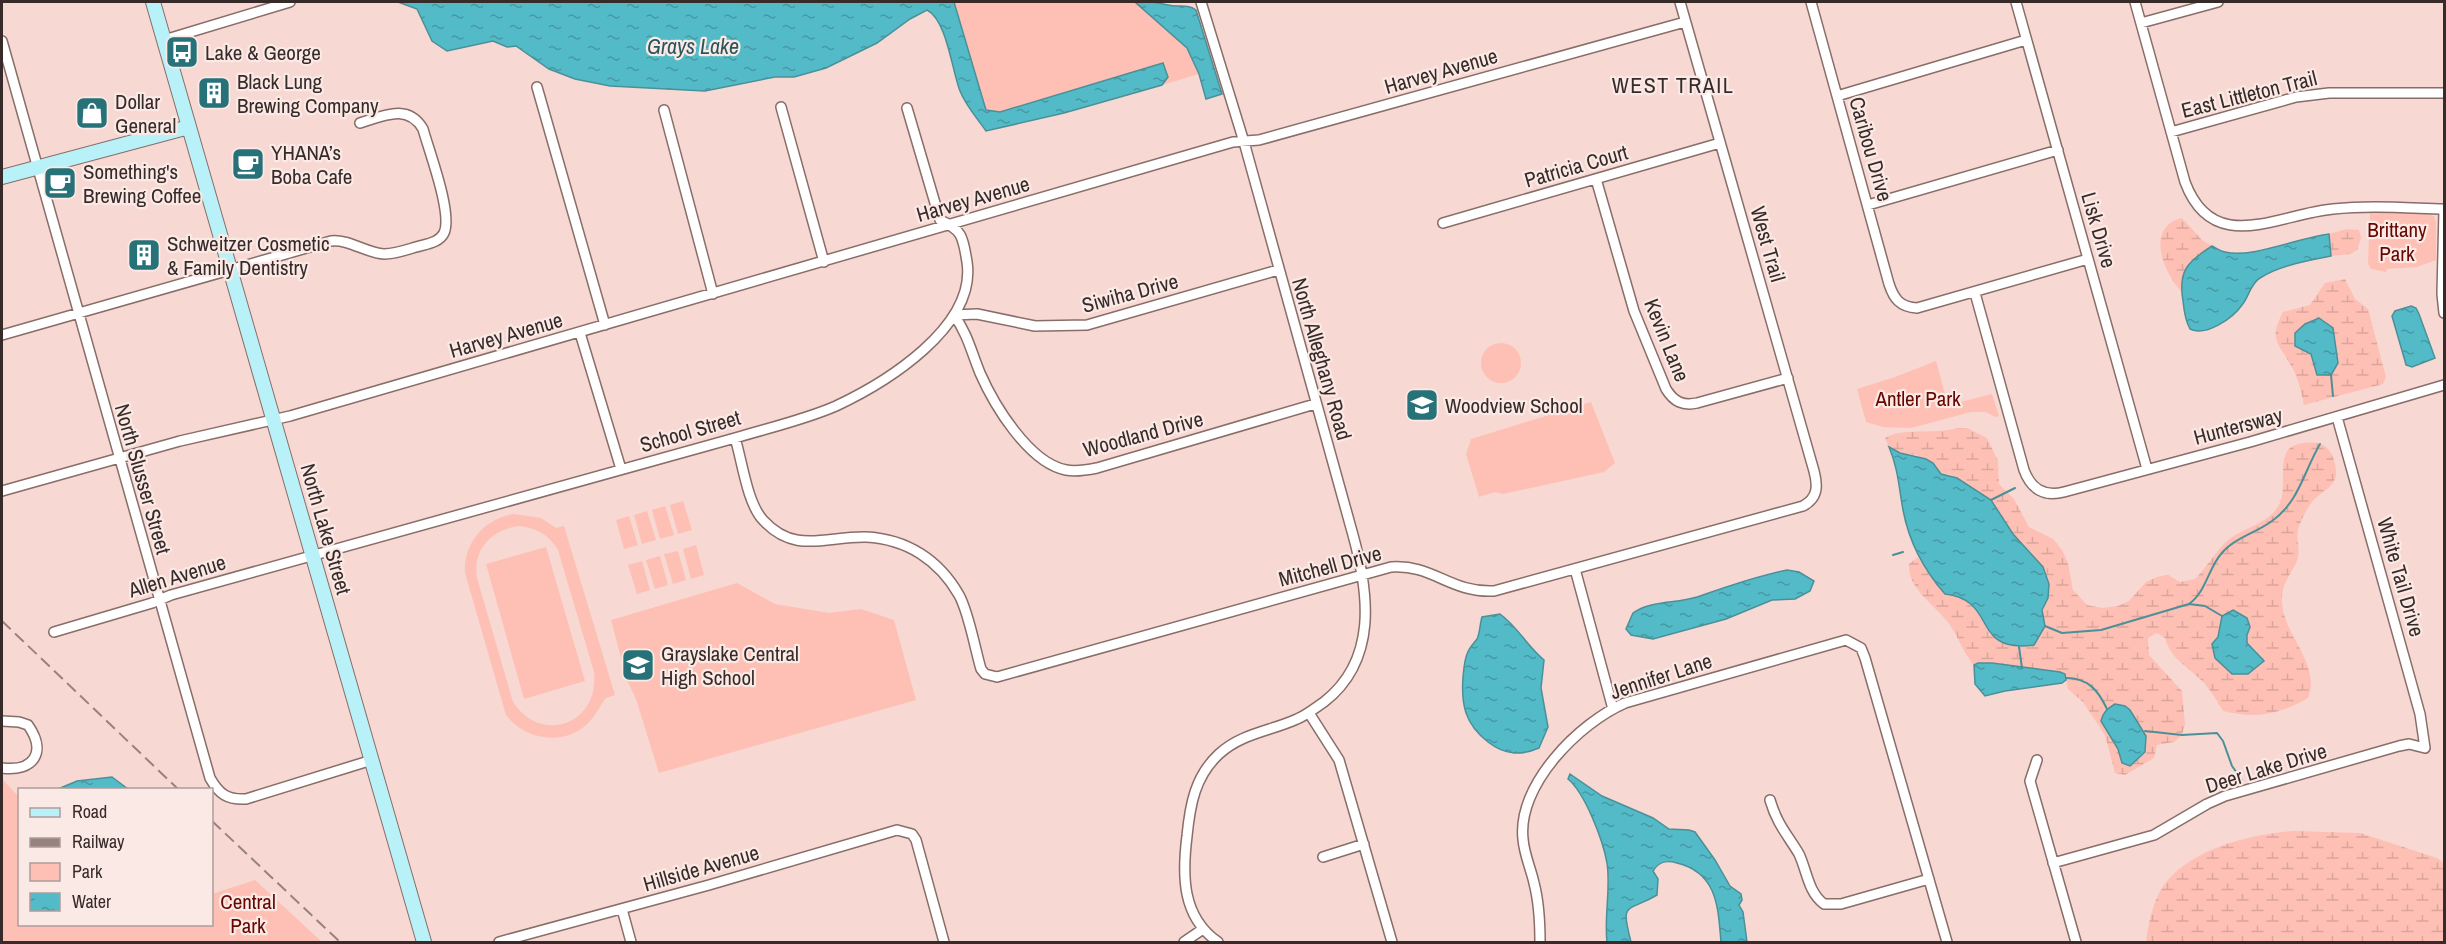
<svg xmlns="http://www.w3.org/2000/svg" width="2446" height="944" font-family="'Archivo Narrow',sans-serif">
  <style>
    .wetland { fill: url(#wetland-marsh); fill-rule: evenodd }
    .green { fill: #fec0b4; fill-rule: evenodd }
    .water { fill: url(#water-ripples); stroke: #4b9098; stroke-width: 1.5 }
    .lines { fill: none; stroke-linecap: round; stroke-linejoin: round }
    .stream { stroke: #4b9098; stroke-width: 2 }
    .street-casing { stroke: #886d68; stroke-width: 12 }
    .secondary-casing { stroke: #886d68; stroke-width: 16 }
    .street { stroke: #fff; stroke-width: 9 }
    .secondary { stroke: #b8f2f8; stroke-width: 14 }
    .rail { stroke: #98827f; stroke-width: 2; stroke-dasharray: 12 6; stroke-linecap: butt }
    .labels { text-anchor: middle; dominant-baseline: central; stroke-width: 4.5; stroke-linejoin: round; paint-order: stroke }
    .poi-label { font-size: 21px; fill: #372b29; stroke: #fbe9e5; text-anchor: start }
    .street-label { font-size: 21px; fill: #372b29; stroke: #fbe9e5 }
    .park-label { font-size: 21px; fill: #650600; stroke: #fbe9e5 }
    .water-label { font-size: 22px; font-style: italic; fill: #28565c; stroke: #fbe9e5 }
    .neighbourhood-label { font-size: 22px; letter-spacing: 1.5px; fill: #372b29; stroke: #fbe9e5 }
  </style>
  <defs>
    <pattern id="wetland-marsh" width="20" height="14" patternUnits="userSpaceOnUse" patternTransform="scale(1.5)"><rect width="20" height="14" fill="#fec0b4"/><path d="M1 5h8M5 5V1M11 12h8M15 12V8" fill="none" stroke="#daa59b"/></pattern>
    <pattern id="water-ripples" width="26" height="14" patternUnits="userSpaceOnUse" patternTransform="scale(1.5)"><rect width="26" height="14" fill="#53bbc8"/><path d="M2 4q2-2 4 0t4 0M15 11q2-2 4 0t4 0" fill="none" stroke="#4698a2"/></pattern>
  </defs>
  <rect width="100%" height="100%" fill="#f7d8d3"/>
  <path class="wetland" d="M2182,218L2202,240L2212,246C2195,257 2179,269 2181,291C2163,272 2145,227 2182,218Z
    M2347,229L2359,230L2361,238L2357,250L2351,254L2331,256L2329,234Z
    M2345,279L2355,299L2368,309L2386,377L2383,384L2304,405C2301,391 2298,376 2290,364C2277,341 2269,339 2283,312L2310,305L2325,283ZM2300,348L2338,363L2317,375L2311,354Z
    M1957,428H1967L1987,438L1998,461L1999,484L2014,499L2029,527L2053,539L2062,550L2068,563L2073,590L2087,605L2102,608L2118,606L2129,601L2146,582L2157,577L2168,575L2180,582L2195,579C2207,567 2215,552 2227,541C2243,527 2268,525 2279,505C2288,488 2277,460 2290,448C2299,441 2321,440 2328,449C2333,454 2337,468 2336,475C2334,488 2319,493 2312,502C2307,508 2300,522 2298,530C2296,539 2300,549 2298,557C2295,569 2285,579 2283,590C2274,629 2323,660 2308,698C2278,715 2257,719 2223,711C2217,701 2212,692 2204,683C2189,667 2171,660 2165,638L2157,633L2148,638L2149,655L2182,691L2185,724L2182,735L2174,742L2157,745L2154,758L2125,775L2115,773L2105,735L2083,702L2068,689L2065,674L1992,663L1974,665C1963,653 1959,638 1950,625C1937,606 1907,589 1909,564L1918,557L1930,577L1976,607L1990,635L2042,610L2048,598L2027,550L2013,534L1991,500L1984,497L1968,484L1949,474H1942L1917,455L1900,453L1889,447L1885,438C1902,427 1936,435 1957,428ZM2222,616L2248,630L2247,643L2264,661L2227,670L2212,644L2218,637ZM2130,710L2141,729L2122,763L2118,749L2104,726Z
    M2294,831L2360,833L2437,858L2444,863V942H2146C2149,922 2153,898 2167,881C2196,847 2252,834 2294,831Z"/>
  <path class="green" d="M954,2H1135L1187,48L1199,74L1162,85L1168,77L1163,63L1000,112L986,110Z
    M2370,212H2421L2434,216L2436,222V260L2417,267L2387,269L2386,272L2371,269L2368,264Z
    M1481 363a20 20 0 1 1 40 0a20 20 0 1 1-40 0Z
    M1936,361L1948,405L1992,394L1999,416L1995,417L1986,412H1971L1911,428L1883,427L1866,422L1857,389L1895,377Z
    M1591,402L1615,463L1604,472L1503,494L1495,492L1479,497L1466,454L1471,439Z
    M683,501L692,530L678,534L670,505Z
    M665,506L674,535L660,539L652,510Z
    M647,511L656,540L642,544L634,515Z
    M514,514L541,518L556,528L564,526L615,695L606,698C599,707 595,717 586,725C563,746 524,740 506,715L465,573C463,544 484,518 514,514ZM519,526C537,528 549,535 558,550L594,672C600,723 542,746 513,702L477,578C472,550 492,529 519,526Z
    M629,516L638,545L624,549L616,520Z
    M696,545L704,575L691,579L683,549Z
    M546,547L585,681L524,699L486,564Z
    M678,551L686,580L673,584L664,554Z
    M660,556L668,585L655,589L646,560Z
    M642,561L650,590L637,594L628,565Z
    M737,583L775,604L829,613L861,609L894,620L916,700L659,773L636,699L627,680L611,620Z
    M2,779L19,797L20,924H212V894L255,880L322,942H2Z"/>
  <path class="water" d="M398,2H954L986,110L1000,112L1163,63L1168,77L1162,85L1064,113L986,131C977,118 966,106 960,91C952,71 947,20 927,10L910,19L877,43L826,68L794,77H775L705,91L610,86L575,79L549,69L516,46L507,47L493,41L447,51L432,41L417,9Z
    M1135,2C1149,1 1155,2 1168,5C1178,8 1187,3 1196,10L1222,94L1206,99L1199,74L1187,48Z
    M2329,234L2331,256C2307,261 2281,265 2260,278C2250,284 2249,297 2242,305C2233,318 2206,337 2190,329C2185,320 2184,311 2183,301C2178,271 2187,262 2212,246C2216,248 2220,251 2225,252C2251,259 2301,237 2329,234Z
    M2411,306L2416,308L2419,314L2435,358L2412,367L2406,365L2405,361L2392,316L2395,311Z
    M2319,318L2333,328L2338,363L2331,375H2317L2311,354L2295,346V333L2305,324Z
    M1889,447L1900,453L1926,459L1933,463L1941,474L1957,478L1991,500L2013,534L2043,567L2049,584L2048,598L2042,610L2045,626L2034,645C1970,654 1999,600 1945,594C1924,570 1909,542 1903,510C1899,488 1898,468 1889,447Z
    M1787,570L1799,572L1814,581L1810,591L1795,599L1772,600L1726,619L1653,639L1631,635L1626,629L1633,613C1652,600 1675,604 1697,597C1726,587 1756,576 1787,570Z
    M2233,610L2247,618L2250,627L2247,635V643L2264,661L2248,674H2232L2215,658L2212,644L2218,637L2222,616Z
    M1500,614C1517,626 1527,646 1544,660L1541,688L1548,727L1539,748C1520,756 1505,755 1488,742C1465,724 1461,705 1463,677C1464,669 1464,662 1467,654C1469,648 1473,644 1477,639C1480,633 1480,623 1482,617Z
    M1978,663H1992L2060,672L2065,674L2066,680L2062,683L2005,691L1985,696L1975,684L1974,665Z
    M2115,704L2125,706L2130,710L2146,736L2145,752L2130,766L2122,763L2118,749L2101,721C2103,712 2107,709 2115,704Z
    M1570,774L1602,796L1653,818L1669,829L1689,830L1695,832L1715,860L1730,886L1741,894L1742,900L1739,905L1743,912L1747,942H1721C1718,908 1718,873 1677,863C1667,860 1659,861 1653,871L1658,879L1657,895C1627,913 1620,900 1631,942H1607C1604,916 1611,889 1607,863C1603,840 1585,793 1568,779Z
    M112,777L128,789H58L77,781Z"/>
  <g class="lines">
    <path class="stream" d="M2331,375L2333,396
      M1991,500L2015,488
      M1893,555L1903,552
      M2189,604L2205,606L2222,616
      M2045,626L2062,633L2101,630L2189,604C2206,592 2208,569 2221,554C2234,538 2256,533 2272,521C2299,502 2304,471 2320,444
      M2019,647L2022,668
      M2066,678C2088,678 2098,690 2107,709
      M2145,731L2182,735L2217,733L2223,741L2232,766L2242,780"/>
    <g class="street-casing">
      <path id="street" d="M1201,2L1244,142L1353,535C1369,593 1378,660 1324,702C1315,708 1307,715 1297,719C1271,731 1242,733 1219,754C1195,776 1190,805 1187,836C1182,876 1182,917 1218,942
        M1811,2L1889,284C1894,299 1900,307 1917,308L2088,259
        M2016,2L2147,469
        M2135,2L2185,182C2213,257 2278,214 2333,209C2370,205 2407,208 2444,209
        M2141,23L2218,2
        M164,40L290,2
        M2,41L210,778C219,794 227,800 246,799L372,760
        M537,87L605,325
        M1837,96L2026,40
        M781,107L824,262
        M664,110L713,294
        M2171,132L2296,97L2329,93H2444
        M1596,179L1634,311L1666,389C1674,402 1683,406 1697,403L1788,378
        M1868,205L2058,150
        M2444,209L2442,294L2444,313
        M1443,223L1720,143
        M1975,293L2024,470C2031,489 2044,497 2064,492L2250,442L2444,385
        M954,315C968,335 971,351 980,373C994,405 1029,463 1066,470C1076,472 1087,470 1097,468L1315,404
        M954,315L977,314L1035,326L1087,325L1278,270
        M580,333L621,469
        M2,335L331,241C349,239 366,253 384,254C395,254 406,250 416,247C426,244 439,243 444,233C453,214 429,151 423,129C408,103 383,116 360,123
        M735,438C742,460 747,503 763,520C795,555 826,536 866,537C907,539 939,560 959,595C969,613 975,649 981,669L985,674L997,677L1391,567C1433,564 1450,593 1494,591L1803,506C1818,498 1818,486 1814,471L1680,2
        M2,491L180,441L290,416L1233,142L1259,140L1685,22
        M1575,569L1613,709
        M54,632L152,603L171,595L735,438C768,428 804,420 836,406C885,383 977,327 967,262C963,238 963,230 940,220L907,108
        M1309,713L1339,760L1392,942
        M2,721L19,722L28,725C47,752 34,772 2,768
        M2037,760L2030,781L2076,942
        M1770,800C1777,824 1787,834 1799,854C1807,871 1808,892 1824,904H1841L1929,879
        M1323,857L1364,844
        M2053,863L2154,835L2207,804L2225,796L2399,746L2409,744L2425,748L2420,714L2337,417
        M622,909L631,942
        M499,942L709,885L897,830L912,834L916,840L944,942
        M1184,942L1203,929
        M1540,942C1540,923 1539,902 1534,883C1531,869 1524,854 1523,839C1517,785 1579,723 1625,703L1846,640L1861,648L1865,658L1947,942"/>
    </g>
    <g class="secondary-casing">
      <path id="secondary" d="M153,2L424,942
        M2,177L189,127"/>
    </g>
    <use href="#street" class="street"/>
    <use href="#secondary" class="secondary"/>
    <path class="rail" d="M2,621L179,790
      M212,821L340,942"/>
  </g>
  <defs>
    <g id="bus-square" transform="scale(1.725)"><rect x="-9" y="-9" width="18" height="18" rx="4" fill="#277179" stroke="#fbe9e5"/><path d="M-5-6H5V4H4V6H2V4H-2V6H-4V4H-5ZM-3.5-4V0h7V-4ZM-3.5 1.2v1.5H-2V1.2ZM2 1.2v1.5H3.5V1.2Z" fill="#fff"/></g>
    <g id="building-square" transform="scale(1.725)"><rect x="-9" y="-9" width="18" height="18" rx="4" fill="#277179" stroke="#fbe9e5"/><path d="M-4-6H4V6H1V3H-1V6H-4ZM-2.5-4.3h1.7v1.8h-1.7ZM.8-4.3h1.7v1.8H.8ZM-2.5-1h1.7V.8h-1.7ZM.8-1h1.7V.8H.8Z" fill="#fff"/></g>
    <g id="shop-square" transform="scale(1.725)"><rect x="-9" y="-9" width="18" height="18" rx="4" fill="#277179" stroke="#fbe9e5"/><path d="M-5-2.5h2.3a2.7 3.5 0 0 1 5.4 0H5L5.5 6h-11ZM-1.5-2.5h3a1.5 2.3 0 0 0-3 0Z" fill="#fff"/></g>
    <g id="cafe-square" transform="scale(1.725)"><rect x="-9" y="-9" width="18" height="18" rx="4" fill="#277179" stroke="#fbe9e5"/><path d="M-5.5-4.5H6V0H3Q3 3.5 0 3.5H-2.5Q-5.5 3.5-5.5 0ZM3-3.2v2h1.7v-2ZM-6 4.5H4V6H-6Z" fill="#fff"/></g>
    <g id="school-square" transform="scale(1.725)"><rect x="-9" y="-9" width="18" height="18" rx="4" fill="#277179" stroke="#fbe9e5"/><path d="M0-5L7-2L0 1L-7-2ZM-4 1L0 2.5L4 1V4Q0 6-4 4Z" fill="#fff"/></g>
  </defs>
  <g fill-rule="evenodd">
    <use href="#bus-square" x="182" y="52"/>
    <use href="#building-square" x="214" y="93"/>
    <use href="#shop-square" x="92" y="113"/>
    <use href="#cafe-square" x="248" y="164"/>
    <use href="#cafe-square" x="60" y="183"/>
    <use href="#building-square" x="144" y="255"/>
    <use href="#school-square" x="1422" y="405"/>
    <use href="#school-square" x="638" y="665"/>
  </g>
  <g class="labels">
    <g class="poi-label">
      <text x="205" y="52">Lake &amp; George</text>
      <text x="237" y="81">Black Lung<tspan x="237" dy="24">Brewing Company</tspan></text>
      <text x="115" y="101">Dollar<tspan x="115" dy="24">General</tspan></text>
      <text x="271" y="152">YHANA’s<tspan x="271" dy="24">Boba Cafe</tspan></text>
      <text x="83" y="171">Something's<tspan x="83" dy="24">Brewing Coffee</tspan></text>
      <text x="167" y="243">Schweitzer Cosmetic<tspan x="167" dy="24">&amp; Family Dentistry</tspan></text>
      <text x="1445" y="405">Woodview School</text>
      <text x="661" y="653">Grayslake Central<tspan x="661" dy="24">High School</tspan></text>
    </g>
    <g class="street-label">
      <text transform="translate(1441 71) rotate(-16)">Harvey Avenue</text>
      <text transform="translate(2249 94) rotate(-14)">East Littleton Trail</text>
      <text transform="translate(1871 149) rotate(74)">Caribou Drive</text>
      <text transform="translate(1576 166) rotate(-16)">Patricia Court</text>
      <text transform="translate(973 199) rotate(-16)">Harvey Avenue</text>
      <text transform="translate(2099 230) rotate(74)">Lisk Drive</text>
      <text transform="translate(1768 244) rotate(74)">West Trail</text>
      <text transform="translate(1130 293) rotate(-15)">Siwiha Drive</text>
      <text transform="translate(506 335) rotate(-16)">Harvey Avenue</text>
      <text transform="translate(1667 340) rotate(68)">Kevin Lane</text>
      <text transform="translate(1322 359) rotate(74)">North Alleghany Road</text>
      <text transform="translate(2238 426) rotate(-15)">Huntersway</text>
      <text transform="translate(690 431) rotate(-16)">School Street</text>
      <text transform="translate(1143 434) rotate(-15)">Woodland Drive</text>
      <text transform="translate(143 479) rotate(74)">North Slusser Street</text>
      <text transform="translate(326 529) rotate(74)">North Lake Street</text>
      <text transform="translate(1330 566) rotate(-15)">Mitchell Drive</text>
      <text transform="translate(177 576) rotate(-17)">Allen Avenue</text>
      <text transform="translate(2401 577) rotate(74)">White Tail Drive</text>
      <text transform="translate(1661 676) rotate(-18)">Jennifer Lane</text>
      <text transform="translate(2266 768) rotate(-17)">Deer Lake Drive</text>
      <text transform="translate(701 868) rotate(-16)">Hillside Avenue</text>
    </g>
    <g class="park-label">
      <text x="2397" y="229">Brittany<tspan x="2397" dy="24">Park</tspan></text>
      <text x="1918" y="398">Antler Park</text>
      <text x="248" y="901">Central<tspan x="248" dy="24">Park</tspan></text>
    </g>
    <g class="water-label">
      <text x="693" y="46">Grays Lake</text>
    </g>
    <g class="neighbourhood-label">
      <text x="1673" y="85">WEST TRAIL</text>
    </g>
  </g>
  <rect width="2446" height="944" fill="none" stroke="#372b29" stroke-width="6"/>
  <rect x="18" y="788" width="195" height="138" fill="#fbe9e5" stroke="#ad9d9a" stroke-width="1.5"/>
  <rect x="30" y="808" width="30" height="9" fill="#b8f2f8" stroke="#ad9d9a" stroke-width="1.5"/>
  <text x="72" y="818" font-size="18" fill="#372b29">Road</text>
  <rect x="30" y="838" width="30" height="9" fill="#98827f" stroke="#ad9d9a" stroke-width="1.5"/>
  <text x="72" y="848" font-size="18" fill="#372b29">Railway</text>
  <rect x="30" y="863" width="30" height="18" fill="#fec0b4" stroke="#ad9d9a" stroke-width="1.5"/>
  <text x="72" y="878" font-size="18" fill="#372b29">Park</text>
  <rect x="30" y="893" width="30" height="18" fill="url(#water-ripples)" stroke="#ad9d9a" stroke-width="1.5"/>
  <text x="72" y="908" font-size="18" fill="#372b29">Water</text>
</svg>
